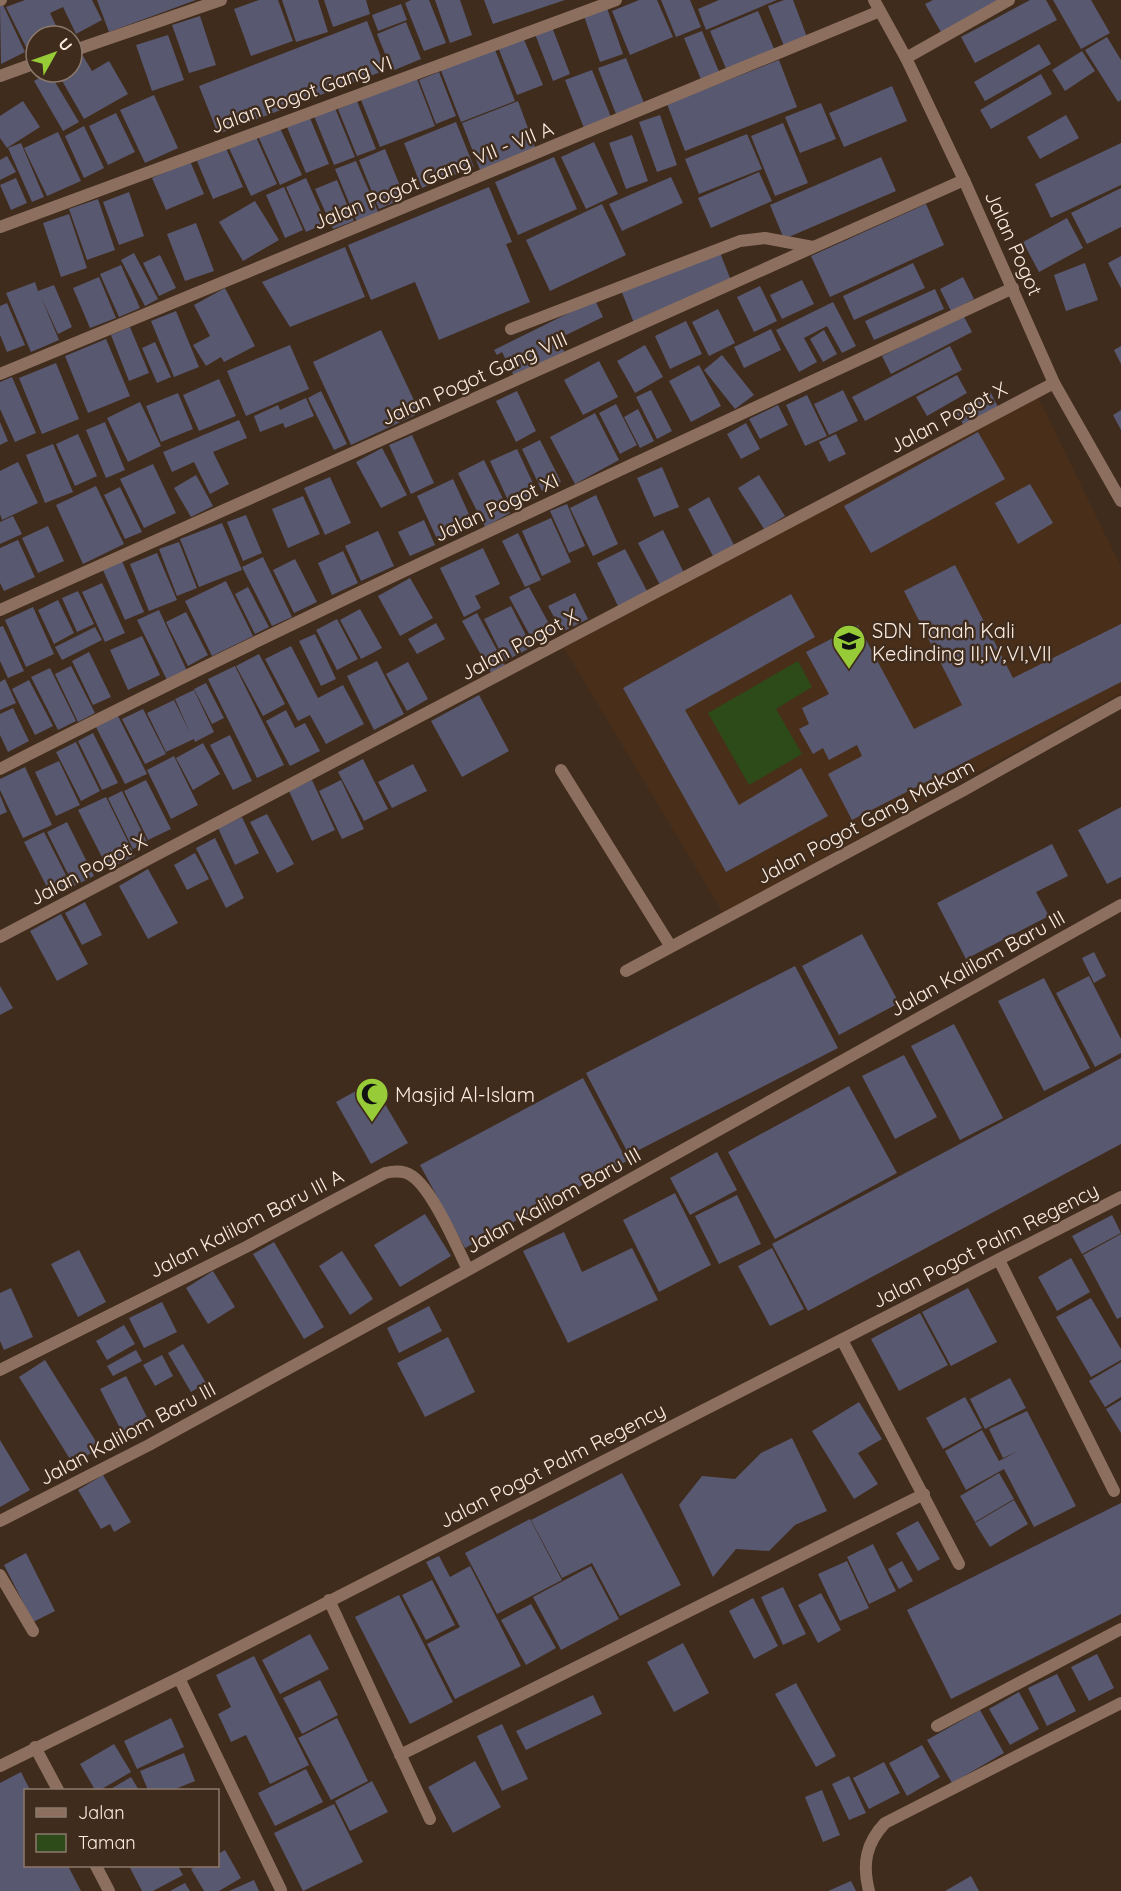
<svg xmlns="http://www.w3.org/2000/svg" width="1121" height="1891" font-family="Quicksand,sans-serif">
  <style>
    .built { fill: #492f1a }
    .green { fill: #2c4b18 }
    .building { fill: #585871 }
    .lines { fill: none; stroke-linecap: round; stroke-linejoin: round }
    .service { stroke: #8c6f5f; stroke-width: 12 }
    .minor { stroke: #8c6f5f; stroke-width: 12 }
    .tertiary { stroke: #8c6f5f; stroke-width: 12 }
    .labels { text-anchor: middle; dominant-baseline: central; stroke-width: 5; stroke-linejoin: round; paint-order: stroke }
    .street-label { font-size: 20px; fill: #fbede3; stroke: #402c1c }
    .poi-label { font-size: 20px; fill: #fbede3; stroke: #402c1c; text-anchor: start }
  </style>
  <rect width="100%" height="100%" fill="#402c1c"/>
  <path class="built" d="M1037,395L1121,567V693L723,913L564,648Z"/>
  <path class="green" d="M798,661L812,687L776,709L802,754L749,785L708,713Z"/>
  <path class="building" d="M25,0H92L102,20L76,34L63,7L50,13L61,36H36V49L29,53L6,7Z
    M97,0H196L109,32Z
    M259,0H278L293,41L251,56L234,9Z
    M282,0H318L328,32L296,42Z
    M324,0H366L370,14L333,27Z
    M411,0H429L446,43L424,51L405,3Z
    M435,0H460L472,35L450,43Z
    M484,0H565L493,24Z
    M639,0H657L673,37L630,55L612,11Z
    M661,0H690L701,27L676,37Z
    M719,0H777L706,30L698,9Z
    M784,0H793L807,37L784,46L768,6Z
    M933,0H1000L942,34L925,4Z
    M1030,0H1046L1057,20L975,63L961,37Z
    M1053,0H1091L1110,33L1081,49Z
    M401,4L407,20L378,31L372,15Z
    M3,5L25,52L1,64L0,6Z
    M607,8L623,54L600,62L584,16Z
    M758,11L775,51L727,71L710,31Z
    M200,16L216,65L189,73L172,25Z
    M367,21L386,70L218,134L199,86Z
    M406,22L421,59L392,71L377,34Z
    M552,27L570,74L553,81L535,34Z
    M702,31L720,74L702,82L684,38Z
    M168,35L184,80L152,91L136,45Z
    M523,37L543,85L517,95L498,47Z
    M1107,37L1121,60V100L1118,102L1085,50Z
    M1039,44L1051,64L985,101L974,82Z
    M494,47L515,101L461,122L440,68Z
    M1082,51L1095,71L1065,91L1052,70Z
    M83,56L92,71L109,61L128,94L84,119L57,72H72V63Z
    M626,58L644,103L616,114L598,68Z
    M779,60L797,107L685,151L667,104Z
    M592,70L611,117L584,128L565,80Z
    M49,72L79,122L63,131L34,81Z
    M439,72L456,116L436,124L419,80Z
    M415,74L435,126L380,147L359,95Z
    M1041,74L1052,94L991,129L980,110Z
    M892,86L907,121L844,147L829,113Z
    M154,95L178,148L145,163L120,110Z
    M23,101L40,127L7,148L0,138V116Z
    M357,101L376,149L357,156L338,109Z
    M518,101L536,150L480,170L462,123Z
    M821,103L836,139L800,153L785,117Z
    M335,108L355,157L334,165L314,116Z
    M116,113L135,152L108,165L89,126Z
    M660,115L677,165L657,172L639,122Z
    M1066,115L1079,138L1040,159L1027,137Z
    M310,118L329,164L306,173L287,127Z
    M456,122L474,167L422,188L404,143Z
    M783,123L808,183L775,196L751,136Z
    M84,126L104,168L84,178L65,136Z
    M279,126L302,175L280,185L258,136Z
    M58,132L81,181L47,196L24,148Z
    M747,134L762,169L699,194L685,159Z
    M632,135L648,181L626,189L609,143Z
    M256,137L277,184L251,196L229,148Z
    M594,142L618,194L586,209L561,157Z
    M21,143L44,197L32,202L8,148Z
    M1121,143V185L1051,218L1035,184Z
    M226,148L243,187L213,199L197,161Z
    M385,149L405,198L379,209L359,160Z
    M7,156L16,172L0,180V160Z
    M554,157L577,209L518,235L495,182Z
    M881,157L896,191L784,239L770,205Z
    M190,161L204,194L166,210L152,178Z
    M356,161L379,214L357,222L335,169Z
    M759,172L772,201L711,228L698,198Z
    M671,177L683,203L622,231L609,204Z
    M16,178L27,203L11,210L0,185Z
    M306,178L326,223L306,232L286,187Z
    M337,180L354,221L333,229L315,189Z
    M284,187L303,230L285,238L266,195Z
    M489,187L512,242L506,244L530,302L439,340L415,282L371,300L348,245Z
    M1121,188V227L1087,244L1071,213Z
    M129,192L144,236L119,245L103,202Z
    M98,199L115,250L87,260L69,209Z
    M255,201L279,240L243,261L219,222Z
    M602,204L626,255L550,291L526,240Z
    M926,204L944,245L830,297L811,256Z
    M69,214L87,268L61,277L43,223Z
    M1067,218L1083,248L1039,272L1023,242Z
    M196,223L214,271L185,281L167,234Z
    M345,247L365,297L290,327L262,282Z
    M719,250L732,283L634,323L621,290Z
    M134,253L158,299L145,306L121,260Z
    M160,255L176,288L159,296L143,263Z
    M1121,256V288L1108,263Z
    M913,263L925,288L854,320L843,296Z
    M1085,263L1098,300L1066,311L1054,275Z
    M121,265L140,308L119,317L100,274Z
    M99,277L116,318L90,328L73,288Z
    M963,277L974,299L951,311L940,289Z
    M802,280L814,304L782,319L770,295Z
    M35,282L38,291L54,285L72,327L58,334L41,297L59,340L31,352L6,293Z
    M760,286L777,321L754,332L737,297Z
    M225,288L255,346L224,362L221,357L206,366L193,345L210,336L194,305Z
    M935,289L944,309L874,340L865,321Z
    M595,300L603,317L558,339L565,353L515,378L502,352L497,355L494,350Z
    M833,302L856,346L842,353L827,326L804,338L817,362L799,372L776,330Z
    M7,303L25,345L7,352L0,335V306Z
    M718,309L735,343L709,356L692,322Z
    M176,311L199,367L174,377L151,321Z
    M963,315L972,332L891,374L882,356Z
    M686,321L702,354L670,369L655,336Z
    M130,327L149,373L129,381L111,335Z
    M771,329L781,350L744,368L734,347Z
    M381,330L420,413L351,445L313,362Z
    M824,330L837,354L823,362L810,339Z
    M106,339L130,396L88,413L65,356Z
    M155,342L171,377L157,383L142,348Z
    M290,345L309,389L246,416L227,371Z
    M645,345L663,377L635,393L617,361Z
    M950,346L962,370L865,421L852,397Z
    M1121,346V364L1114,350Z
    M722,355L754,395L735,409L704,370Z
    M599,361L618,397L583,415L564,380Z
    M56,363L79,419L42,434L19,378Z
    M699,365L721,406L691,422L669,381Z
    M957,375L967,393L927,416L916,397Z
    M12,377L36,433L15,442L0,409V382Z
    M219,379L236,416L199,431L183,395Z
    M651,390L672,431L657,439L636,397Z
    M843,390L858,421L829,435L814,404Z
    M321,391L347,444L334,450L308,398Z
    M517,391L536,431L516,442L496,401Z
    M990,391L998,407L964,426L955,410Z
    M178,393L193,429L161,442L146,406Z
    M807,395L827,436L805,446L786,405Z
    M306,398L314,416L285,428L283,423L260,432L254,416L278,405L280,410Z
    M140,402L161,446L128,462L107,418Z
    M616,404L637,445L620,454L599,413Z
    M778,405L788,425L760,439L749,419Z
    M638,409L654,441L640,448L624,417Z
    M1121,410V430L1113,415Z
    M595,413L619,460L575,484L550,437Z
    M239,420L247,438L213,452L229,484L210,494L194,462L172,472L163,452Z
    M0,422L8,441L0,445Z
    M105,422L125,470L106,478L86,430Z
    M746,423L760,449L741,459L727,434Z
    M978,432L1005,479L871,553L844,506Z
    M78,434L97,476L75,486L56,444Z
    M836,434L846,454L829,462L819,442Z
    M412,435L434,483L411,494L389,445Z
    M540,440L561,482L542,491L522,449Z
    M53,444L73,492L45,503L26,455Z
    M382,448L407,495L381,508L356,462Z
    M517,449L539,496L512,509L490,461Z
    M484,460L510,513L485,527L458,473Z
    M18,462L38,503L2,520L0,514V471Z
    M153,464L176,513L144,528L120,479Z
    M662,467L679,507L654,517L637,478Z
    M196,475L213,506L191,517L174,488Z
    M759,475L785,516L764,529L738,488Z
    M330,477L351,523L325,535L304,488Z
    M453,479L473,523L437,539L417,496Z
    M1030,484L1053,523L1018,544L995,503Z
    M96,486L124,544L83,564L56,505Z
    M120,487L142,532L125,539L104,495Z
    M596,495L618,544L593,556L570,508Z
    M303,496L320,534L288,548L272,509Z
    M709,497L734,545L713,556L688,509Z
    M567,504L585,546L569,553L550,511Z
    M246,515L262,553L243,561L227,522Z
    M13,516L22,534L0,544V522Z
    M551,518L571,562L542,576L522,531Z
    M424,520L435,545L410,556L398,532Z
    M222,523L242,570L199,587L180,539Z
    M48,526L64,561L38,573L22,538Z
    M663,530L684,573L660,585L638,543Z
    M378,531L394,566L361,581L345,546Z
    M518,533L541,580L525,587L502,541Z
    M18,540L35,577L4,591L0,583V548Z
    M179,542L197,588L177,596L159,549Z
    M483,548L500,584L475,596L481,608L464,617L440,568Z
    M625,549L647,591L618,606L597,563Z
    M343,551L358,583L332,595L318,563Z
    M157,553L177,600L149,611L130,564Z
    M263,557L292,617L272,626L242,567Z
    M295,559L317,602L294,613L273,570Z
    M122,561L144,612L125,620L103,570Z
    M955,565L1013,678L1121,624V682L852,820L828,774L862,756L857,745L829,760L823,748L813,754L799,729L809,724L802,708L829,694L806,652L858,625L914,729L962,705L904,591Z
    M410,578L433,618L400,636L378,596Z
    M226,581L253,636L212,656L185,601Z
    M102,583L125,633L105,642L82,592Z
    M248,587L269,627L255,634L235,594Z
    M529,587L554,633L534,643L509,597Z
    M78,591L94,624L77,632L62,598Z
    M575,593L588,619L562,632L548,606Z
    M791,594L815,637L685,710L739,805L801,768L828,816L726,872L623,688Z
    M58,600L74,633L54,644L38,610Z
    M511,606L532,647L505,661L484,619Z
    M33,607L54,654L26,667L5,620Z
    M360,609L382,648L361,659L340,620Z
    M159,610L187,671L167,680L137,620Z
    M186,612L208,655L188,666L166,622Z
    M477,613L505,665L491,673L462,621Z
    M337,619L358,659L337,670L316,630Z
    M436,623L445,639L417,654L408,639Z
    M3,626L24,671L8,678L0,661V627Z
    M95,627L102,640L62,660L55,647Z
    M315,634L336,679L321,686L299,641Z
    M142,636L160,675L128,690L110,650Z
    M291,646L318,698L343,685L364,724L326,744L310,715L298,721L265,659Z
    M89,652L111,697L93,705L72,661Z
    M259,654L285,704L263,716L236,666Z
    M377,661L404,714L374,730L347,676Z
    M408,662L428,699L407,711L386,674Z
    M71,666L95,713L78,722L55,674Z
    M235,666L284,765L257,778L208,679Z
    M50,668L76,721L58,730L31,677Z
    M5,679L16,703L0,710V682Z
    M29,680L53,726L35,735L12,689Z
    M206,683L224,718L212,724L194,689Z
    M194,690L214,732L195,742L194,739L166,752L147,713L174,700L190,733L175,699Z
    M479,695L509,751L462,777L431,721Z
    M13,708L29,741L8,752L0,735V714Z
    M143,709L166,754L145,764L122,719Z
    M286,710L295,728L305,723L320,751L290,766L266,721Z
    M118,716L147,774L125,784L96,727Z
    M93,733L118,783L102,790L78,741Z
    M230,735L252,781L233,790L210,745Z
    M76,742L100,791L81,801L56,752Z
    M203,743L220,774L193,790L176,758Z
    M174,756L198,805L171,819L147,770Z
    M363,759L388,809L364,821L338,772Z
    M59,761L80,805L56,816L35,772Z
    M413,764L427,791L392,808L378,782Z
    M25,767L52,825L23,838L0,790V779Z
    M146,780L171,829L148,840L124,791Z
    M312,780L335,830L312,841L289,791Z
    M341,780L364,829L342,839L319,791Z
    M122,791L147,842L133,849L108,798Z
    M0,795L7,812L0,815Z
    M106,797L135,856L108,869L78,810Z
    M1121,807V877L1107,884L1078,830Z
    M267,814L294,864L277,873L250,822Z
    M242,817L259,853L235,865L218,828Z
    M67,822L94,876L74,886L47,832Z
    M44,832L71,885L51,895L24,842Z
    M215,838L244,898L226,908L196,848Z
    M1052,844L1068,876L1036,892L1049,916L966,959L937,903Z
    M195,853L209,879L187,890L174,865Z
    M148,869L178,923L148,939L119,886Z
    M85,902L102,935L82,945L65,913Z
    M61,914L88,964L57,981L30,931Z
    M862,934L899,1003L839,1035L802,966Z
    M1094,952L1106,976L1094,983L1082,958Z
    M795,966L838,1048L629,1155L586,1073Z
    M1089,976L1121,1039V1053L1095,1067L1056,993Z
    M1044,978L1090,1068L1044,1091L998,1001Z
    M0,986L13,1008L0,1015Z
    M954,1024L1003,1118L960,1140L911,1046Z
    M904,1055L937,1117L895,1139L862,1076Z
    M1121,1058V1144L808,1311L772,1244Z
    M583,1078L627,1161L465,1248L420,1165Z
    M372,1082L408,1143L371,1164L336,1102Z
    M849,1086L897,1173L775,1239L728,1152Z
    M717,1152L737,1190L690,1215L670,1178Z
    M675,1193L711,1265L659,1292L623,1220Z
    M737,1195L761,1244L719,1264L695,1216Z
    M425,1214L451,1256L400,1287L374,1245Z
    M1112,1215L1121,1233L1082,1254L1072,1236Z
    M564,1232L582,1272L632,1248L658,1300L568,1343L523,1251Z
    M1121,1234V1317L1117,1319L1083,1255Z
    M274,1242L324,1327L304,1339L253,1254Z
    M772,1248L804,1309L770,1326L738,1266Z
    M79,1250L106,1302L78,1317L51,1264Z
    M342,1251L373,1299L350,1315L319,1266Z
    M1071,1258L1090,1292L1057,1311L1038,1277Z
    M213,1271L235,1307L208,1324L186,1288Z
    M11,1288L33,1337L4,1350L0,1341V1293Z
    M968,1288L997,1342L951,1366L922,1312Z
    M1091,1298L1121,1349V1360L1091,1377L1056,1317Z
    M162,1302L177,1332L144,1348L129,1318Z
    M429,1306L442,1331L399,1353L387,1328Z
    M920,1313L948,1365L899,1391L871,1339Z
    M124,1325L135,1344L107,1360L96,1341Z
    M448,1337L475,1392L425,1417L397,1363Z
    M183,1344L206,1383L191,1392L168,1353Z
    M136,1350L142,1361L113,1376L107,1366Z
    M162,1355L173,1376L155,1386L143,1365Z
    M45,1360L100,1448L73,1464L19,1377Z
    M1121,1362V1397L1105,1407L1089,1381Z
    M126,1376L149,1421L123,1434L100,1389Z
    M1010,1378L1026,1408L985,1429L970,1399Z
    M965,1397L982,1428L943,1449L926,1418Z
    M1121,1400V1433L1106,1409Z
    M859,1402L882,1439L858,1453L878,1484L854,1499L812,1431Z
    M1027,1411L1076,1506L1034,1527L1004,1469L966,1490L945,1451L982,1430L999,1461L1018,1451L1003,1458L989,1429Z
    M792,1438L827,1511L795,1525L769,1551L736,1549L713,1577L679,1505L702,1476L735,1479L761,1453Z
    M0,1440L30,1490L0,1507Z
    M622,1473L681,1585L620,1616L592,1563L562,1578L531,1520Z
    M999,1473L1014,1499L975,1522L960,1496Z
    M103,1475L131,1522L114,1532L110,1524L101,1529L78,1490Z
    M1014,1500L1028,1524L990,1547L975,1523Z
    M1121,1503V1614L951,1699L907,1610Z
    M530,1519L562,1580L497,1614L465,1553Z
    M918,1521L940,1559L918,1571L896,1533Z
    M873,1544L896,1591L869,1604L847,1557Z
    M26,1553L55,1611L33,1622L4,1565Z
    M439,1556L450,1577L470,1566L521,1666L455,1699L427,1644L460,1627L426,1562Z
    M847,1561L869,1608L840,1621L818,1574Z
    M902,1561L913,1581L899,1589L888,1569Z
    M591,1566L619,1619L561,1650L533,1597Z
    M432,1580L455,1625L426,1640L402,1595Z
    M783,1587L806,1634L783,1645L761,1597Z
    M821,1593L841,1630L818,1643L798,1605Z
    M399,1595L453,1702L410,1724L355,1617Z
    M753,1598L778,1646L754,1659L729,1611Z
    M531,1604L556,1648L526,1665L501,1620Z
    M310,1634L329,1669L280,1694L262,1660Z
    M683,1643L709,1693L674,1712L647,1662Z
    M1097,1654L1114,1688L1089,1701L1071,1667Z
    M254,1656L309,1765L270,1784L246,1735L231,1742L218,1714L231,1707L216,1675Z
    M1057,1674L1076,1711L1047,1726L1028,1688Z
    M320,1680L338,1715L302,1734L283,1698Z
    M796,1683L836,1756L816,1767L775,1694Z
    M1019,1692L1039,1729L1010,1745L989,1709Z
    M593,1695L602,1714L526,1750L516,1731Z
    M980,1710L1004,1753L952,1783L927,1740Z
    M171,1718L184,1747L137,1769L124,1741Z
    M337,1718L368,1781L331,1800L298,1738Z
    M502,1724L528,1779L502,1791L477,1736Z
    M114,1744L131,1772L100,1790H95L80,1764Z
    M922,1745L940,1777L907,1796L889,1763Z
    M184,1753L195,1781L173,1790H148L140,1771Z
    M475,1761L501,1807L453,1833L428,1787Z
    M884,1762L900,1793L869,1809L853,1778Z
    M306,1769L323,1802L275,1826L258,1793Z
    M21,1772L30,1790H26V1866H68L81,1891H0V1783Z
    M849,1776L866,1813L849,1820L832,1784Z
    M131,1777L139,1790H109Z
    M372,1781L388,1812L350,1831L335,1801Z
    M822,1790L840,1835L823,1842L805,1797Z
    M334,1804L363,1862L303,1891L274,1833Z
    M225,1850L241,1878L219,1891H204L191,1869L197,1866H218V1854Z
    M129,1866H178L183,1875L153,1891H142Z
    M971,1876L979,1891H945Z
    M254,1880L259,1891H229Z
    M851,1881L856,1891H828Z
    M185,1883L190,1891H170Z"/>
  <g class="lines">
    <path class="service" d="M937,1726L1121,1629"/>
    <path class="minor" d="M0,0H1
      M72,51L221,0
      M906,58L1009,0
      M0,76L36,63
      M0,227L616,0
      M511,329L740,241L765,238L813,247
      M0,374L880,11
      M0,610L964,180
      M0,769C333,599 674,446 1013,288
      M561,770L671,947
      M0,937L1054,383
      M626,971L964,790L1121,702
      M999,1260L1114,1491
      M842,1340L959,1564
      M0,1370L246,1247L385,1173C394,1171 404,1170 412,1176C432,1189 457,1247 468,1270
      M0,1521L149,1445L468,1270L1121,905
      M0,1575L33,1631
      M329,1600L430,1819
      M179,1678L281,1890
      M35,1747L58,1790
      M400,1755L924,1494
      M0,1766L179,1678L1121,1197
      M96,1866L109,1891
      M869,1891C862,1864 866,1843 885,1823L1121,1703"/>
    <path class="tertiary" d="M874,0L906,58L964,180L1054,383L1121,501"/>
  </g>
  <defs>
    <g id="school-pin" transform="scale(1.725)"><path d="M0 17L-7.5 6A9.5 9.5 0 1 1 7.5 6Z" fill="#97cc38" stroke="#402c1c"/><path d="M0-5L7-2L0 1L-7-2ZM-4 1L0 2.5L4 1V4Q0 6-4 4Z" fill="#111"/></g>
    <g id="mosque-pin" transform="scale(1.725)"><path d="M0 17L-7.5 6A9.5 9.5 0 1 1 7.5 6Z" fill="#97cc38" stroke="#402c1c"/><path d="M3.5-4.9A6 6 0 1 0 3.5 4.9A5 5 0 1 1 3.5-4.9Z" fill="#111"/></g>
  </defs>
  <g fill-rule="evenodd">
    <use href="#school-pin" x="849" y="641"/>
    <use href="#mosque-pin" x="372" y="1094"/>
  </g>
  <g class="labels">
    <g class="street-label">
      <text transform="translate(301 94) rotate(-20)">Jalan Pogot Gang VI</text>
      <text transform="translate(433 175) rotate(-22)">Jalan Pogot Gang VII - VII A</text>
      <text transform="translate(1014 243) rotate(66)">Jalan Pogot</text>
      <text transform="translate(474 378) rotate(-24)">Jalan Pogot Gang VIII</text>
      <text transform="translate(948 417) rotate(-28)">Jalan Pogot X</text>
      <text transform="translate(496 507) rotate(-25)">Jalan Pogot XI</text>
      <text transform="translate(519 644) rotate(-28)">Jalan Pogot X</text>
      <text transform="translate(865 821) rotate(-28)">Jalan Pogot Gang Makam</text>
      <text transform="translate(88 869) rotate(-28)">Jalan Pogot X</text>
      <text transform="translate(977 963) rotate(-29)">Jalan Kalilom Baru III</text>
      <text transform="translate(553 1200) rotate(-29)">Jalan Kalilom Baru III</text>
      <text transform="translate(246 1223) rotate(-27)">Jalan Kalilom Baru III A</text>
      <text transform="translate(985 1245) rotate(-27)">Jalan Pogot Palm Regency</text>
      <text transform="translate(127 1433) rotate(-28)">Jalan Kalilom Baru III</text>
      <text transform="translate(552 1465) rotate(-27)">Jalan Pogot Palm Regency</text>
    </g>
    <g class="poi-label">
      <text x="872" y="630">SDN Tanah Kali<tspan x="872" dy="23">Kedinding II,IV,VI,VII</tspan></text>
      <text x="395" y="1094">Masjid Al-Islam</text>
    </g>
  </g>
  <rect x="24" y="1789" width="195" height="78" fill="#402c1c" stroke="#8b796c" stroke-width="1.5"/>
  <rect x="36" y="1808" width="30" height="9" fill="#8c6f5f" stroke="#8b796c" stroke-width="1.5"/>
  <text x="78" y="1819" font-size="18" fill="#fbede3">Jalan</text>
  <rect x="36" y="1834" width="30" height="18" fill="#2c4b18" stroke="#8b796c" stroke-width="1.5"/>
  <text x="78" y="1849" font-size="18" fill="#fbede3">Taman</text>
  <g transform="translate(54 54) rotate(50)"><circle r="28" fill="#402c1c" stroke="#8b796c" stroke-width="1.5"/>
  <path d="M0-4.5L10 22L0 15L-10 22Z" fill="#97cc38"/>
  <text y="-9" font-size="16" font-weight="bold" text-anchor="middle" fill="#fbede3">U</text>
  </g>
</svg>
